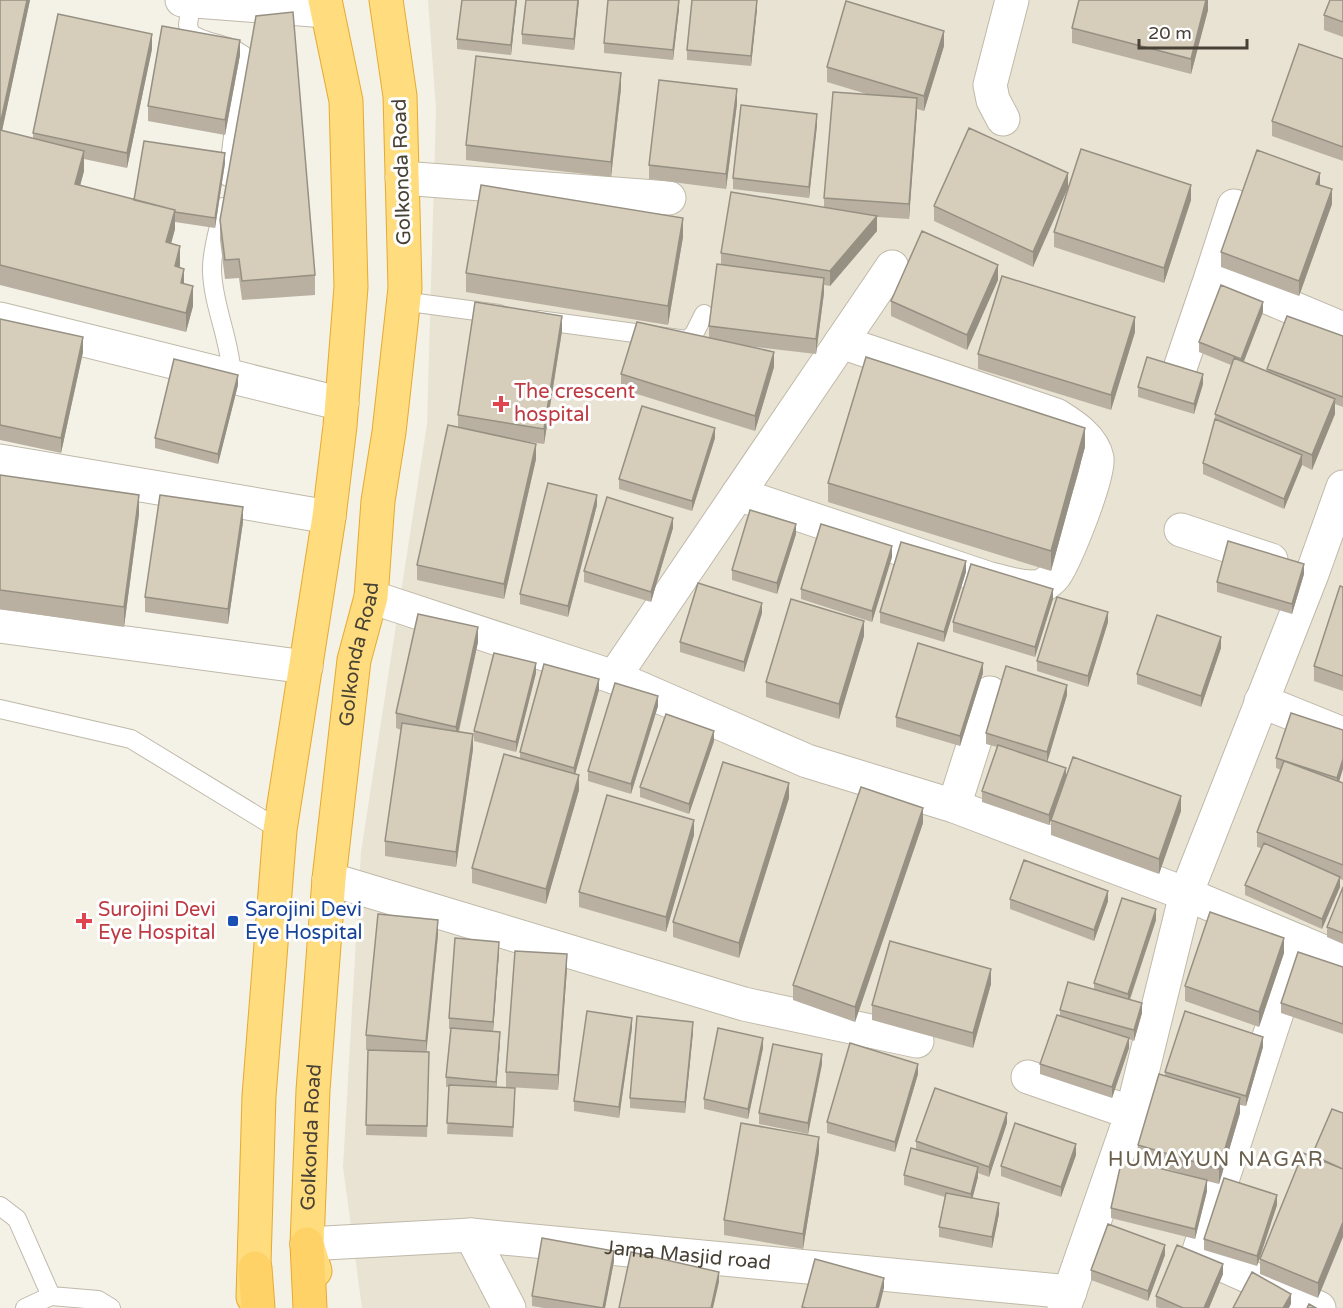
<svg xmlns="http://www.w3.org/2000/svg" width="1343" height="1308" font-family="'Varela Round',sans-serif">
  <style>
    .residential { fill: #e9e3d4 }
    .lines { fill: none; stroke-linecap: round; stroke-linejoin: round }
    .service-casing { stroke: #c0b9a9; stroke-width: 20 }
    .minor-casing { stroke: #c0b9a9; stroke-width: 35 }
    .trunk-casing { stroke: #e6aa2f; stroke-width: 35 }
    .motorway-casing { stroke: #e6aa2f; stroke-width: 35 }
    .service { stroke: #fff; stroke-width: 18 }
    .minor { stroke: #fff; stroke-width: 33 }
    .trunk { stroke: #ffdc7e; stroke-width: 33 }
    .motorway { stroke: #ffd267; stroke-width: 33 }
    .wall { fill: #b9b0a1 }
    .shaded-wall { fill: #969083 }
    .building { fill: #d7cdbb; stroke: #969083; stroke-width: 1.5 }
    .health-dot { fill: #e0444e; stroke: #fff; stroke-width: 2 }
    .transit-dot { fill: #1a4fb4; stroke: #fff; stroke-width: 2 }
    .labels { text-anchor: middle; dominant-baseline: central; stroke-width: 6; stroke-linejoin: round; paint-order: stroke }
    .street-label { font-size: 20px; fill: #484135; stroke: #fff }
    .health-label { font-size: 20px; fill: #be3a42; stroke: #fff; text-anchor: start }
    .transit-label { font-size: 20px; fill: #164399; stroke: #fff; text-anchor: start }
    .neighbourhood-label { font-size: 21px; letter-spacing: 1.5px; fill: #6b604c; stroke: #fff }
  </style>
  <rect width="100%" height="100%" fill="#f4f1e7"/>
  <path class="residential" d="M428,0H1343V1308H362L343,1167L361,852L427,424L436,109Z"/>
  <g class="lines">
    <g class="service-casing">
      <path id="service" d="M191,2L188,25L190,33C206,45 226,42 243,55L228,177
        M223,207C220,227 211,251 212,271C213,306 230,339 232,376
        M402,301L499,314
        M538,320L687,340L694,334L704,314
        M0,709L131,739L280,830
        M0,1206L17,1219L51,1296
        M25,1308L51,1296L98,1300L111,1308"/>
    </g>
    <g class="minor-casing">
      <g id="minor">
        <path d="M182,0L326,11"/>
        <path d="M1003,119L993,100L990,85L1012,0"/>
        <path d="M402,178L669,198"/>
        <path d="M1234,206L1212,274L1343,329"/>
        <path d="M0,319L342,404"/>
        <path d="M1178,374L1212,274"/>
        <path d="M0,461L329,517"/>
        <path d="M738,494L990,579C1005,582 1025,590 1041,586C1045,585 1052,579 1055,575C1066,559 1100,475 1097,458C1093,438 1072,425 1056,415L841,342"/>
        <path d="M1181,530L1271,560"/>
        <path d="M371,597L614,677L807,761L954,806L1186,894L1343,960"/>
        <path d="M0,626L306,667"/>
        <path d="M614,677L892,267"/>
        <path d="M1261,701L1343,734"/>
        <path d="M954,806L990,693"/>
        <path d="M329,879L744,1004L917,1041"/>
        <path d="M1300,942L1198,1254L1319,1308"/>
        <path d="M1028,1077L1132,1113"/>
        <path d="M471,1235L509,1308"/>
        <path id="s1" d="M307,1244L471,1235L1070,1292"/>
        <path d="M1064,1308L1132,1113L1186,894L1312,574L1343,487"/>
      </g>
    </g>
    <g class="trunk-casing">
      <g id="trunk">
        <path id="s2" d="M315,1271L307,1244L313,1090L329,879L354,660L371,597L378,501L389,432L405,288L400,96L386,0"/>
        <path d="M253,1297L259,1096L280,830L329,517L340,426L351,287L346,101L325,0"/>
      </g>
    </g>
    <g class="motorway-casing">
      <path id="motorway" d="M307,1244L310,1308
        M255,1268L258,1308"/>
    </g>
    <use href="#service" class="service"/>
    <use href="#minor" class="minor"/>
    <use href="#trunk" class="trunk"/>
    <use href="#motorway" class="motorway"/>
  </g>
  <path class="wall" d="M0,0H30L2,131L33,139V133L152,49L127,168L84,159V171L80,186L134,200L225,163L215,228L175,222V229L171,244L180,265V267L184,284L193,306L186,332L0,285Z
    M517,0L511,55L457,49V39Z
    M526,0H579L574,50L522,44V34Z
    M1208,0V10L1191,74L1072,43V28Z
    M1343,0V37L1324,30V15Z
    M679,9L673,60L604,53V43Z
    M757,9L751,66L687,60V50Z
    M944,46L924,111L917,109L909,219L877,217V231L830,286L824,285V293L816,354L747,346L774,367L755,431L621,389V374L709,337V326L721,265V253L824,208V198L870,95L827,82V67Z
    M240,55L225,135L148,121V106Z
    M1343,59V161L1272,136V121Z
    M621,88L611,177L466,160V145Z
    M737,104L726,189L649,179V165Z
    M817,125L809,198L733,189V178Z
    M1068,173L1033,267L934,221V206Z
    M1320,185L1332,204L1299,296L1221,267V252Z
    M1191,200L1164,283L1054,247V232Z
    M220,220L315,275V295L242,300L239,278L225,279L220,240Z
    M683,237L668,325L466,292V273Z
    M998,280L967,350L891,316V301Z
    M1263,312L1243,362L1267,372V369L1343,336V407L1335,404V414L1312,470L1302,465L1284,509L1203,474V463L1215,419V414L1231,365L1199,352V342Z
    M0,319L83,352L61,453L0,440Z
    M562,331L544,444L516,440L536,459L504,599L417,580V565L458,427V415Z
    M1135,332L1111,410L978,369V354Z
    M1203,384L1194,414L1138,397V387Z
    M238,385L218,464L155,448V438Z
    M715,438L692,511L619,489V479Z
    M1085,447L1051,571L828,502V483Z
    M0,475L139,514L124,627L0,609Z
    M597,505L568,617L520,604V594Z
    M243,522L228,624L145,612V597Z
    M673,528L651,602L584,582V571Z
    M796,534L777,594L732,580V570Z
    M892,557L872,622L801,599V589Z
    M966,572L944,642L880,623V612Z
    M1304,574L1292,614L1217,592V582Z
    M1343,587V691L1314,681V666Z
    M1053,599L1035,657L953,632V622Z
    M762,613L744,672L680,652V642Z
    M1108,622L1088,687L1037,671V661Z
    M864,636L839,719L766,697V682Z
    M478,642L459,732L473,749L456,867L385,856V841L401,730L396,728V713Z
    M1221,648L1201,707L1137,684V674Z
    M536,673L516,752L474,741V731Z
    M983,673L960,746L896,727V717Z
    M599,690L575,774L579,790L546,904L472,883V868L520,758V752Z
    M1067,695L1047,762L1066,778L1181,811L1159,874L1051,835V820L1064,785L1049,825L982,802V791L997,747L986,744V733Z
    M658,706L631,794L588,781V771Z
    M1343,730L1339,781L1343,783V880L1340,879V887L1322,929L1245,895V885L1261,848L1257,847V832L1281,770L1276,768V758Z
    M714,741L689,814L640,797V787Z
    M789,798L739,958L673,937V922Z
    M923,823L855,1022L793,1000V985Z
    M694,835L666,932L579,907V892Z
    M1343,887V944L1327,937V927Z
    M1010,899L1108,901L1094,941L1010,909Z
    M1156,920L1130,1000L1142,1013L1134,1041L1129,1039V1048L1112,1098L1040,1074V1064L1060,1016V1010L1094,989V983Z
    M438,935L426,1051L429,1052L427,1137L366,1135L368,1050H366V1035Z
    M499,952L493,1031L500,1042L496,1087L515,1099L513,1137L447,1134L449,1087H446V1077L451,1029H449V1018Z
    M1284,953L1259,1027L1185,1001V986Z
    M1343,967V1034L1281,1013V1003Z
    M567,969L558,1090L506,1087V1072Z
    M991,984L973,1048L872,1020V1005Z
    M632,1028L619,1118L574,1111V1101Z
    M693,1032L685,1113L630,1108V1098Z
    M1263,1047L1246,1106L1240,1105V1113L1219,1184L1207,1181V1191L1195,1239L1111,1218V1208L1204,1180L1138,1160V1145L1165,1076V1072Z
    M763,1048L748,1119L704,1109V1099Z
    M822,1064L808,1134L759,1124V1113Z
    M918,1074L895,1152L827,1133V1122Z
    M1332,1109L1318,1298L1260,1274V1259L1312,1157Z
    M1007,1123L989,1177L978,1173V1177L972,1198L999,1214L992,1248L939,1237V1227L945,1197L904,1185V1175L916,1149V1141Z
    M819,1152L803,1249L724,1235V1220Z
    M1076,1155L1061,1197L1001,1176V1166Z
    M1277,1205L1257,1266L1204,1250V1239Z
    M1165,1255L1148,1301L1091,1280V1270Z
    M614,1261L605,1308H544L532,1306V1296Z
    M1223,1274L1209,1308H1159L1156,1307V1296Z"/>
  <path class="shaded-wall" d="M27,0H30L0,140V125Z
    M516,0H517L511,55V45Z
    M578,0H579L574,50V39Z
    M679,0V9L673,60V50Z
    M757,0V9L751,66V56Z
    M1206,0H1208V10L1191,74V59Z
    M944,31V46L924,111V96Z
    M152,34V49L127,168V153Z
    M240,40V55L225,135V120Z
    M621,73V88L611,177V162Z
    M737,89V104L726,189V174Z
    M917,98V113L909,219V204Z
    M817,114V125L809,198V187Z
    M84,151V171L75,204V184Z
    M225,153V163L215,228V218Z
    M1068,173V188L1033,267V252Z
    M1320,173V188L1316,184Z
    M1191,185V200L1164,283V268Z
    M1332,189V204L1299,296V281Z
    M175,210V229L166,261V242Z
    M877,216V231L830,286V271Z
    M683,218V237L668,325V306Z
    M180,246V265L175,285V266Z
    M998,265V280L967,350V335Z
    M184,269V288L181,283Z
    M824,278V293L816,354V339Z
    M193,286V306L186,332V313Z
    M1263,302V312L1241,369V359Z
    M562,316V331L544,444V429Z
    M1135,317V332L1111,410V395Z
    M83,337V352L61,453V438Z
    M774,352V367L755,431V416Z
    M1203,374V384L1194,414V404Z
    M238,375V385L218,464V454Z
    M1335,399V414L1312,470V455Z
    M715,428V438L692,511V501Z
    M1085,428V447L1051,571V551Z
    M536,444V459L504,599V584Z
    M1302,455V465L1284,509V499Z
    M139,495V514L124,627V607Z
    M597,495V505L568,617V606Z
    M243,507V522L228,624V609Z
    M673,518V528L651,602V592Z
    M796,524V534L777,594V583Z
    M892,546V557L872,622V611Z
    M966,561V572L944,642V632Z
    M1304,564V574L1292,614V604Z
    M1053,589V599L1035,657V647Z
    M762,603V613L744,672V662Z
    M1108,612V622L1088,687V676Z
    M864,621V636L839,719V704Z
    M478,627V642L456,742V727Z
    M1221,637V648L1201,707V696Z
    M536,663V673L516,752V742Z
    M983,663V673L960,746V736Z
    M599,679V690L574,778V768Z
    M1067,685V695L1047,763V752Z
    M658,696V706L631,794V784Z
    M714,731V741L689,814V804Z
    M473,734V749L456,867V852Z
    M1343,759V769L1337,788V778Z
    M1066,768V779L1049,825V815Z
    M579,775V790L546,904V889Z
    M789,783V798L739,958V943Z
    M1181,796V811L1159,874V859Z
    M923,808V823L855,1022V1007Z
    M694,820V835L666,932V917Z
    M1340,877V887L1322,929V919Z
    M1108,891V901L1094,941V930Z
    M1156,909V920L1128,1004V994Z
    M438,920V935L426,1056V1041Z
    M1284,938V953L1259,1027V1012Z
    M499,942V952L493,1032V1022Z
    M567,954V969L558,1090V1075Z
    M991,969V984L973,1048V1033Z
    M1142,1003V1013L1134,1041V1030Z
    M632,1018V1028L619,1118V1107Z
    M693,1022V1032L685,1113V1102Z
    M500,1032V1042L496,1092V1082Z
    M1263,1037V1047L1246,1106V1096Z
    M763,1038V1048L748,1119V1109Z
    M1129,1038V1048L1112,1098V1087Z
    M822,1054V1064L808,1134V1123Z
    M918,1064V1074L895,1152V1142Z
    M1240,1098V1113L1219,1184V1169Z
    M1007,1113V1123L989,1177V1167Z
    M819,1137V1152L803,1249V1234Z
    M1076,1144V1155L1061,1197V1187Z
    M978,1167V1177L971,1204V1194Z
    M1207,1180V1191L1195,1239V1229Z
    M1277,1195V1205L1257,1266V1256Z
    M999,1203V1214L992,1248V1237Z
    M1343,1222V1237L1318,1298V1283Z
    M1165,1245V1255L1148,1301V1291Z
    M614,1251V1261L605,1308H603Z
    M1223,1264V1274L1209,1308H1204Z
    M719,1272V1282L713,1308H711Z
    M884,1278V1288L879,1308H876Z
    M1291,1294V1304L1289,1308H1283Z"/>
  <path class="building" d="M0,0H27L0,125Z
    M462,0H516L511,45L457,39Z
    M526,0H578L574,39L522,34Z
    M608,0H679L673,50L604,43Z
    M692,0H757L751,56L687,50Z
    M1079,0H1206L1191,59L1072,28Z
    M1330,0H1343V22L1324,15Z
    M846,1L944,31L924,96L827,67Z
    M293,12L315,275L242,281L239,259L225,260L220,220L256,16Z
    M58,14L152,34L127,153L33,133Z
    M162,26L240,40L225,120L148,106Z
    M1299,44L1343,59V147L1272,121Z
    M476,56L621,73L611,162L466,145Z
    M659,80L737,89L726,174L649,165Z
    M833,92L917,98L909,204L824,198Z
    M741,105L817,114L809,187L733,178Z
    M969,128L1068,173L1033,252L934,206Z
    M0,130L84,151L75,184L175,210L166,242L180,246L175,266L184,269L181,283L193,286L186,313L0,265Z
    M144,141L225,153L215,218L175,212V210L134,200Z
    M1081,149L1191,185L1164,268L1054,232Z
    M1257,150L1320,173L1316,184L1332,189L1299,281L1221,252Z
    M481,185L683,218L668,306L466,273Z
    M731,192L877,216L830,271L721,253Z
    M922,231L998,265L967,335L891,301Z
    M717,264L824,278L816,339L709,326Z
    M1002,276L1135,317L1111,395L978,354Z
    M1221,285L1263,302L1241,359L1199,342Z
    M475,302L562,316L544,429L458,415Z
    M1287,316L1343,336V397L1267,369Z
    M0,319L83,337L61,438L0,425Z
    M637,322L774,352L755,416L621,374Z
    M866,357L1085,428L1051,551L828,483Z
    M1147,357L1203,374L1194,404L1138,387Z
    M1234,358L1335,399L1312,455L1215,414Z
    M174,359L238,375L218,454L155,438Z
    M642,406L715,428L692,501L619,479Z
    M1215,419L1302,455L1284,499L1203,463Z
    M448,425L536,444L504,584L417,565Z
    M0,475L139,495L124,607L0,590Z
    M548,483L597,495L568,606L520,594Z
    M160,495L243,507L228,609L145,597Z
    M607,497L673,518L651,592L584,571Z
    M750,510L796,524L777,583L732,570Z
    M821,524L892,546L872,611L801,589Z
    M1228,541L1304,564L1292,604L1217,582Z
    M901,542L966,561L944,632L880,612Z
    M971,564L1053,589L1035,647L953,622Z
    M698,583L762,603L744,662L680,642Z
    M1340,586L1343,587V676L1314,666Z
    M1057,597L1108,612L1088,676L1037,661Z
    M791,599L864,621L839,704L766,682Z
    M418,614L478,627L456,727L396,713Z
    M1157,615L1221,637L1201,696L1137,674Z
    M918,643L983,663L960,736L896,717Z
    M494,653L536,663L516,742L474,731Z
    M544,664L599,679L574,768L520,752Z
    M1006,666L1067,685L1047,752L986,733Z
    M615,683L658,696L631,784L588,771Z
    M1291,713L1343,730V759L1337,778L1276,758Z
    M666,714L714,731L689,804L640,787Z
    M402,723L473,734L456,852L385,841Z
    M998,745L1066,768L1049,815L982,791Z
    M504,754L579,775L546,889L472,868Z
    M1073,757L1181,796L1159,859L1051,820Z
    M1284,761L1343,783V865L1257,832Z
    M723,762L789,783L739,943L673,922Z
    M861,787L923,808L855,1007L793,985Z
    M607,795L694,820L666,917L579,892Z
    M1264,843L1340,877L1322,919L1245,885Z
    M1024,860L1108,891L1094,930L1010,899Z
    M1343,887V933L1327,927Z
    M1122,898L1156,909L1128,994L1094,983Z
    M1210,912L1284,938L1259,1012L1185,986Z
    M378,914L438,920L426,1041L366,1035Z
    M455,938L499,942L493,1022L449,1018Z
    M890,941L991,969L973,1033L872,1005Z
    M515,951L567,954L558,1075L506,1072Z
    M1298,952L1343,967V1024L1281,1003Z
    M1068,982L1142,1003L1134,1030L1060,1010Z
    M587,1011L632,1018L619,1107L574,1101Z
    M1185,1011L1263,1037L1246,1096L1165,1072Z
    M1057,1015L1129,1038L1112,1087L1040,1064Z
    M637,1016L693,1022L685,1102L630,1098Z
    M451,1028L500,1032L496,1082L446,1077Z
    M718,1028L763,1038L748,1109L704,1099Z
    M850,1043L918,1064L895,1142L827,1122Z
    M773,1044L822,1054L808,1123L759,1113Z
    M368,1050L429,1052L427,1126L366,1125Z
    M1159,1074L1240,1098L1219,1169L1138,1145Z
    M449,1085L515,1088L513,1127L447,1123Z
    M935,1088L1007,1113L989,1167L916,1141Z
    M1332,1109L1343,1113V1169L1312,1155Z
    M741,1123L819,1137L803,1234L724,1220Z
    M1015,1123L1076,1144L1061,1187L1001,1166Z
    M911,1148L978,1167L971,1194L904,1175Z
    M1303,1153L1343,1169V1222L1318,1283L1260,1259Z
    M1122,1159L1207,1180L1195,1229L1111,1208Z
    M1224,1178L1277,1195L1257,1256L1204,1239Z
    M946,1193L999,1203L992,1237L939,1227Z
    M1108,1224L1165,1245L1148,1291L1091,1270Z
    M542,1238L614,1251L603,1308L532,1296Z
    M1177,1245L1223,1264L1204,1308H1183L1156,1296Z
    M631,1252L719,1272L711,1308H619Z
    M815,1259L884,1278L876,1308H806L802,1307Z
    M1252,1272L1291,1294L1283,1308H1233Z
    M1309,1304L1316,1308H1307Z"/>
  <g class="health-dot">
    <path d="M498 395h6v6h6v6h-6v6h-6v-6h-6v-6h6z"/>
    <path d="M81 912h6v6h6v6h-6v6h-6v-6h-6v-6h6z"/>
  </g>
  <rect class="transit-dot" x="227" y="915" width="12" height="12" rx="3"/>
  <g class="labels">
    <g class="street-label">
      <text transform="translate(402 172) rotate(-92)">Golkonda Road</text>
      <text stroke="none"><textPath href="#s2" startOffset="621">Golkonda Road</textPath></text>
      <text stroke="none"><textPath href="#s2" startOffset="135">Golkonda Road</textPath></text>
      <text stroke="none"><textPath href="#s1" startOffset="382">Jama Masjid road</textPath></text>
    </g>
    <g class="health-label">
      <text x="514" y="392">The crescent<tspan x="514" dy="23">hospital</tspan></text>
      <text x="98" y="910">Surojini Devi<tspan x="98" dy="23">Eye Hospital</tspan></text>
    </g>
    <g class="transit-label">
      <text x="245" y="910">Sarojini Devi<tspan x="245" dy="23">Eye Hospital</tspan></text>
    </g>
    <g class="neighbourhood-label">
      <text x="1216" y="1159">HUMAYUN NAGAR</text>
    </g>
  </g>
  <path d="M1139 39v9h108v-9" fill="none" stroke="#484135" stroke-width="3"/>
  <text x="1148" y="39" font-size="18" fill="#484135" stroke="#ffffff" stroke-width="4.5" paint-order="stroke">20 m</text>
</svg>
